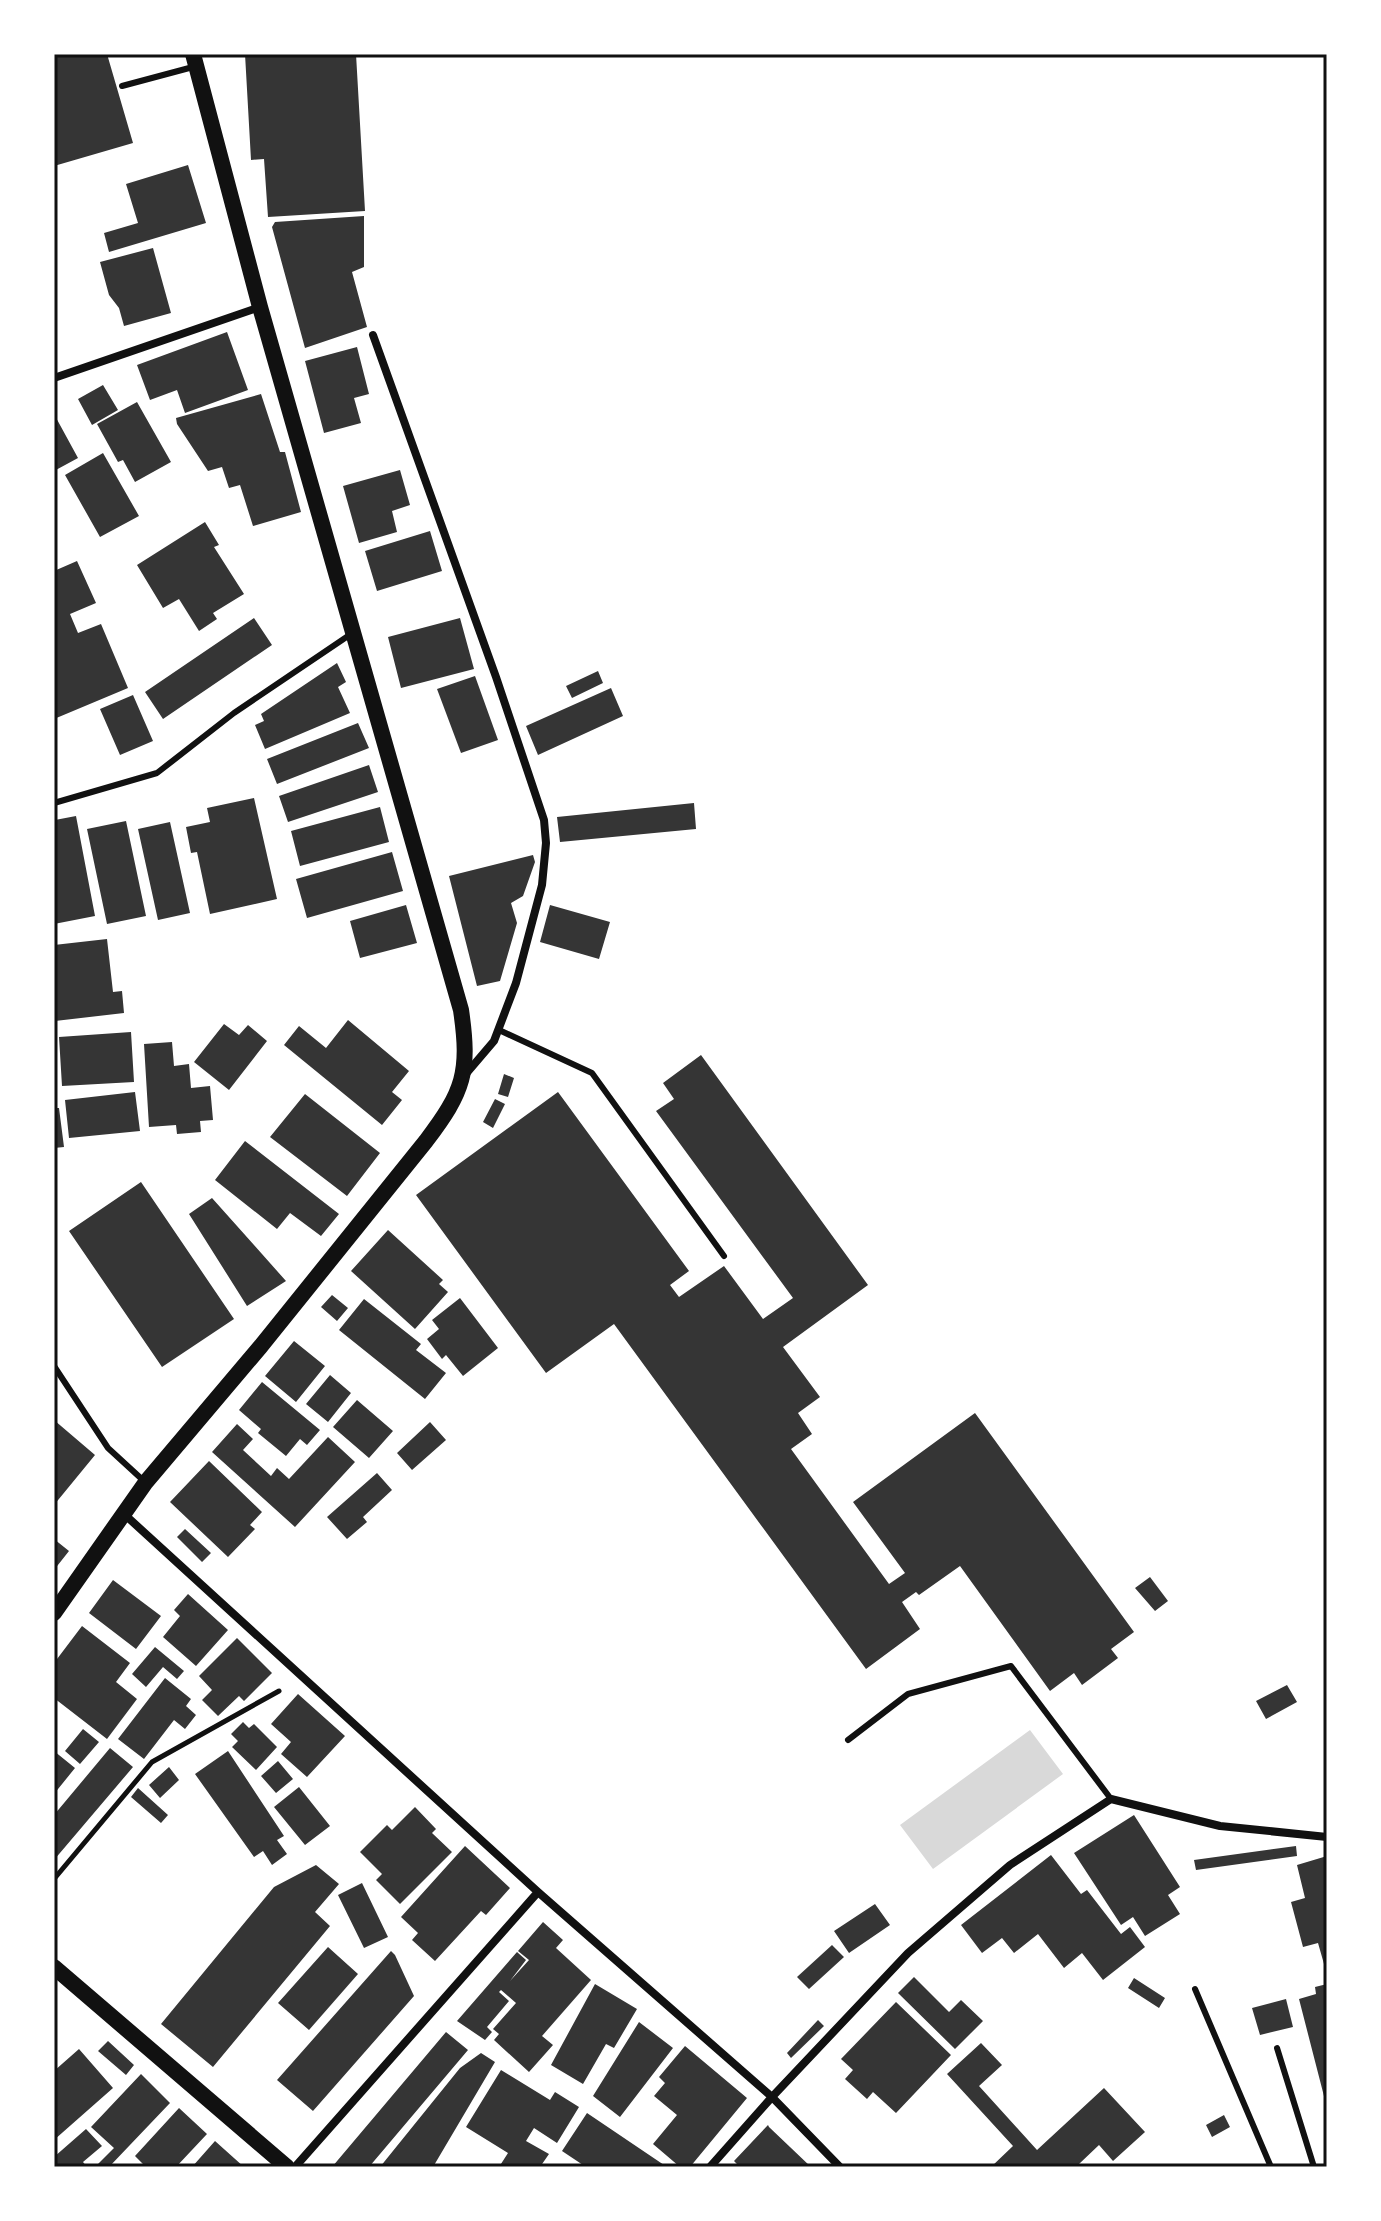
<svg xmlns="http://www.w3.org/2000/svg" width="1381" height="2221" font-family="'Archivo Narrow',sans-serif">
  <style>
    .water { fill: #d9d9d9 }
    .building { fill: #353535 }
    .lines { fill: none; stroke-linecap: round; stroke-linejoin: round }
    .path { stroke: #111; stroke-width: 5 }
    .service { stroke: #111; stroke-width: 6 }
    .minor { stroke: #111; stroke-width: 8 }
    .secondary { stroke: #111; stroke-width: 16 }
    .neatline { fill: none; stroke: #111; stroke-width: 3 }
  </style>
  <rect width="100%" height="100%" fill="#fff"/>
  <path class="water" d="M1030,1730L1063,1774L933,1869L900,1825Z"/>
  <path class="building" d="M54,54H107L133,143L54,166Z
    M245,54H356L365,211L268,217L264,159L251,160Z
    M188,165L206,223L109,252L104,233L138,223L126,184Z
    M364,216V267L352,272L367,327L305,348L272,227L275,222Z
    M153,248L171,313L124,326L119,308L109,295L100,262Z
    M227,332L248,390L185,413L177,390L150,400L137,365Z
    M357,347L369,394L354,398L361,423L324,433L305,361Z
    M103,385L118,410L92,425L78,399Z
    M261,394L280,452H285L301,512L253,526L240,485L229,488L222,467L208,471L177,424L176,418Z
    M137,402L171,462L135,482L123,460L118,462L97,424Z
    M54,414L78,458L54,471Z
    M103,453L139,516L100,537L65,475Z
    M400,470L410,505L392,511L397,532L359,543L343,486Z
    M205,522L219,545L214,547L244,594L213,613L217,619L199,631L179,599L163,608L137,565Z
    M430,531L442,571L377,591L365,551Z
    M77,561L96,603L70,614L78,633L101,624L128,688L54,719V571Z
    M254,618L272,645L163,719L145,692Z
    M460,618L474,669L401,688L388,637Z
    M337,663L346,682L338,687L350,713L265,749L255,725L264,721L261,714Z
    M598,671L603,683L572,698L566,686Z
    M475,676L498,740L461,753L437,689Z
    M611,688L623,716L538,755L526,726Z
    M133,695L153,741L120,755L100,709Z
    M358,723L369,748L277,784L267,759Z
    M369,765L378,792L288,822L279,796Z
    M254,798L277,899L210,914L197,852L191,853L186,827L210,822L207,808Z
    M694,803L696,829L560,842L557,817Z
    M380,807L389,842L300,866L291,831Z
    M76,816L95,916L54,924V834H57L55,820Z
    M126,821L146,916L107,924L87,829Z
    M170,822L190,913L158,920L138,829Z
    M392,852L403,891L307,918L296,879Z
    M533,855L535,862L523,896L511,903L517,923L500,981L477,986L449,876Z
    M406,905L417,943L360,958L350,921Z
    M550,905L610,922L599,959L540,942Z
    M107,939L113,992L122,991L124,1013L55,1021L54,945Z
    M348,1020L409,1071L392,1092L402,1100L382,1125L284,1045L299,1026L326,1048Z
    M224,1024L239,1035L248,1025L267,1041L229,1090L194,1062Z
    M131,1032L134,1082L62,1086L59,1037Z
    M172,1042L174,1066L189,1064L191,1088L210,1086L213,1120L200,1121L201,1132L177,1134L176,1125L149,1127L144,1044Z
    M701,1055L868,1285L783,1347L820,1397L798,1413L812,1434L791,1449L889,1584L905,1573L853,1502L975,1413L1134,1632L1111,1649L1118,1658L1082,1685L1074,1673L1050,1691L960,1566L919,1595L916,1592L902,1602L920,1629L866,1669L614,1324L546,1373L416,1195L558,1092L689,1271L670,1285L679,1297L724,1266L763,1319L793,1298L656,1111L674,1099L663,1083Z
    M504,1074L514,1078L508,1097L498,1094Z
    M135,1092L140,1131L69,1138L65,1100Z
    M305,1094L380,1153L347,1196L270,1137Z
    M495,1099L505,1104L493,1128L483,1122Z
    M54,1108H59L64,1147L54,1148Z
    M245,1141L339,1214L321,1236L290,1213L277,1229L215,1180Z
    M141,1182L234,1319L162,1367L69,1231Z
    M212,1198L286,1281L247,1306L189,1214Z
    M388,1230L443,1280L439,1284L448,1292L415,1329L351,1271Z
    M332,1295L348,1308L337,1321L321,1307Z
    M460,1298L498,1348L463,1376L446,1355L442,1359L427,1339L439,1329L432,1320Z
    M364,1299L421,1344L416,1350L446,1373L425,1399L339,1330Z
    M294,1341L325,1366L296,1402L265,1376Z
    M330,1375L351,1393L328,1422L306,1404Z
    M262,1382L320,1430L307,1445L300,1439L286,1456L258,1433L261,1429L239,1410Z
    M357,1400L393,1431L369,1458L333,1427Z
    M54,1420L95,1455L54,1505Z
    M430,1422L446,1440L412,1470L397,1453Z
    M237,1424L253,1439L243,1450L271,1476L277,1468L289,1479L328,1437L355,1462L295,1527L212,1452Z
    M209,1461L262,1512L250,1525L255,1529L228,1557L170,1502Z
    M377,1473L392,1490L363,1517L367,1522L347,1539L327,1517Z
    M185,1529L211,1553L202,1562L177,1537Z
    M54,1539L69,1551L54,1570Z
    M1150,1577L1168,1601L1155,1611L1135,1588Z
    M113,1580L161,1616L136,1649L89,1613Z
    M188,1594L228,1630L196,1666L163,1637L180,1616L174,1610Z
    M82,1626L130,1663L116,1682L137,1699L107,1739L54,1698V1663Z
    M237,1638L272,1673L244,1701L239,1696L218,1716L202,1700L212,1690L199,1676Z
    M155,1647L184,1671L177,1679L163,1667L146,1687L132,1674Z
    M165,1678L191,1699L186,1706L196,1715L185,1729L174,1720L144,1759L118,1739Z
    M1287,1685L1297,1702L1266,1719L1256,1701Z
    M298,1694L345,1736L307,1777L281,1754L291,1742L271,1724Z
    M243,1722L249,1728L254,1724L277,1747L256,1770L232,1747L238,1741L231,1734Z
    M83,1729L99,1742L80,1764L65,1751Z
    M110,1748L133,1767L54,1860V1815Z
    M54,1751L75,1768L54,1794Z
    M228,1751L284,1836L277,1840L287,1854L272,1865L263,1851L254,1857L195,1774Z
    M278,1761L293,1779L276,1793L261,1776Z
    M169,1767L179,1780L160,1798L149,1785Z
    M299,1787L330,1826L305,1845L274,1807Z
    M138,1788L168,1815L161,1823L131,1797Z
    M415,1807L436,1829L432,1833L452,1852L400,1904L376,1880L382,1874L360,1852L387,1825L392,1830Z
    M1134,1815L1180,1887L1168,1895L1180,1914L1145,1936L1133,1917L1121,1925L1074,1853Z
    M465,1846L510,1888L486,1915L481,1911L435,1961L412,1940L418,1933L401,1917Z
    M1296,1846L1297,1856L1196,1870L1194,1860Z
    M1051,1855L1081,1894L1087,1890L1121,1934L1130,1927L1145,1947L1103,1980L1082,1953L1064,1968L1038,1934L1014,1953L1002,1938L982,1953L961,1925Z
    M1327,1856V1971H1326L1318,1943L1303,1947L1291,1902L1305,1898L1297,1865Z
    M316,1865L339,1884L315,1912L330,1926L213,2067L161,2024L274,1887Z
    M362,1883L388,1937L364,1948L338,1895Z
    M875,1904L890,1925L849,1953L834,1931Z
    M543,1922L563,1940L556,1948L591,1980L542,2036L553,2045L529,2072L494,2040L499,2034L493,2029L516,2003L501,1990L499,1992L509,2001L487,2027L492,2032L485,2040L457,2021L517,1952L526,1960L510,1981L529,1960L518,1951Z
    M832,1945L844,1957L809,1989L797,1977Z
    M328,1947L358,1974L309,2030L278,2003Z
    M391,1951L395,1955L414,1996L313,2111L277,2080Z
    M914,1977L949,2012L961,2000L983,2021L955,2049L898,1993Z
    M1134,1978L1165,1998L1159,2008L1128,1988Z
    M595,1984L637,2009L614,2048L606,2044L583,2084L551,2065Z
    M1327,1984V2103L1326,2104L1299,1999L1316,1994L1315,1987Z
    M1286,1999L1293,2027L1260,2035L1252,2008Z
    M896,2002L951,2055L896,2113L873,2092L867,2099L845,2079L853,2070L841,2059Z
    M818,2020L824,2026L791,2058L787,2053Z
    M639,2022L673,2048L620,2117L593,2096Z
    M446,2032L468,2050L369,2167H332Z
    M108,2041L134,2065L126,2075L98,2051Z
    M981,2043L1002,2065L979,2086L1037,2150L1104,2088L1145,2132L1113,2161L1099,2145L1079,2164L1081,2167H991L1013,2146L947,2074Z
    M685,2046L747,2098L690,2167H680L653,2144L677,2115L654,2096L665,2083L659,2077Z
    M79,2049L113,2088L54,2140V2071Z
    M481,2053L495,2062L433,2167H380L460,2068Z
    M501,2070L550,2100L555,2092L579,2107L557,2143L534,2128L526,2141L549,2154L540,2167H499L508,2153L466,2127Z
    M141,2074L170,2103L109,2167H95L114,2148L91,2127Z
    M179,2108L207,2134L176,2167H141L144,2165L135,2156Z
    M587,2113L667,2167H586L562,2151Z
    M1224,2115L1230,2127L1212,2137L1206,2125Z
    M768,2125L769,2127L811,2167H740L734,2161Z
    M86,2129L102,2146L83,2162L87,2167H54V2157Z
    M215,2141L244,2167H192Z"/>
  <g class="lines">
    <path class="path" d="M54,1879L152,1762L279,1691"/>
    <path class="service" d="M122,86L193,67
      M54,803L157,773L234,713L351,634
      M499,1030L592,1073L724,1256
      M54,1366L108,1448L145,1482
      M848,1740L908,1694L1011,1666L1111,1799
      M1195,1989L1271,2167
      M1277,2048L1314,2167"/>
    <path class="minor" d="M373,335L496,677L544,820L546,843L542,885L516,983L494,1041L465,1075
      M54,378L260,307
      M124,1514L538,1892L772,2097L840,2167
      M295,2167L538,1892
      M710,2167L772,2097L908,1953L1010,1865L1111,1799L1220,1826L1327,1837"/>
    <path class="secondary" d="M54,1613L146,1482L261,1346L426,1141C464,1091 470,1072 461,1010L260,307L193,54
      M54,1967L287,2167"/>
  </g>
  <rect width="1381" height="2221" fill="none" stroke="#ffffff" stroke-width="112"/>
  <rect x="56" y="56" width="1269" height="2109" class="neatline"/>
</svg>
